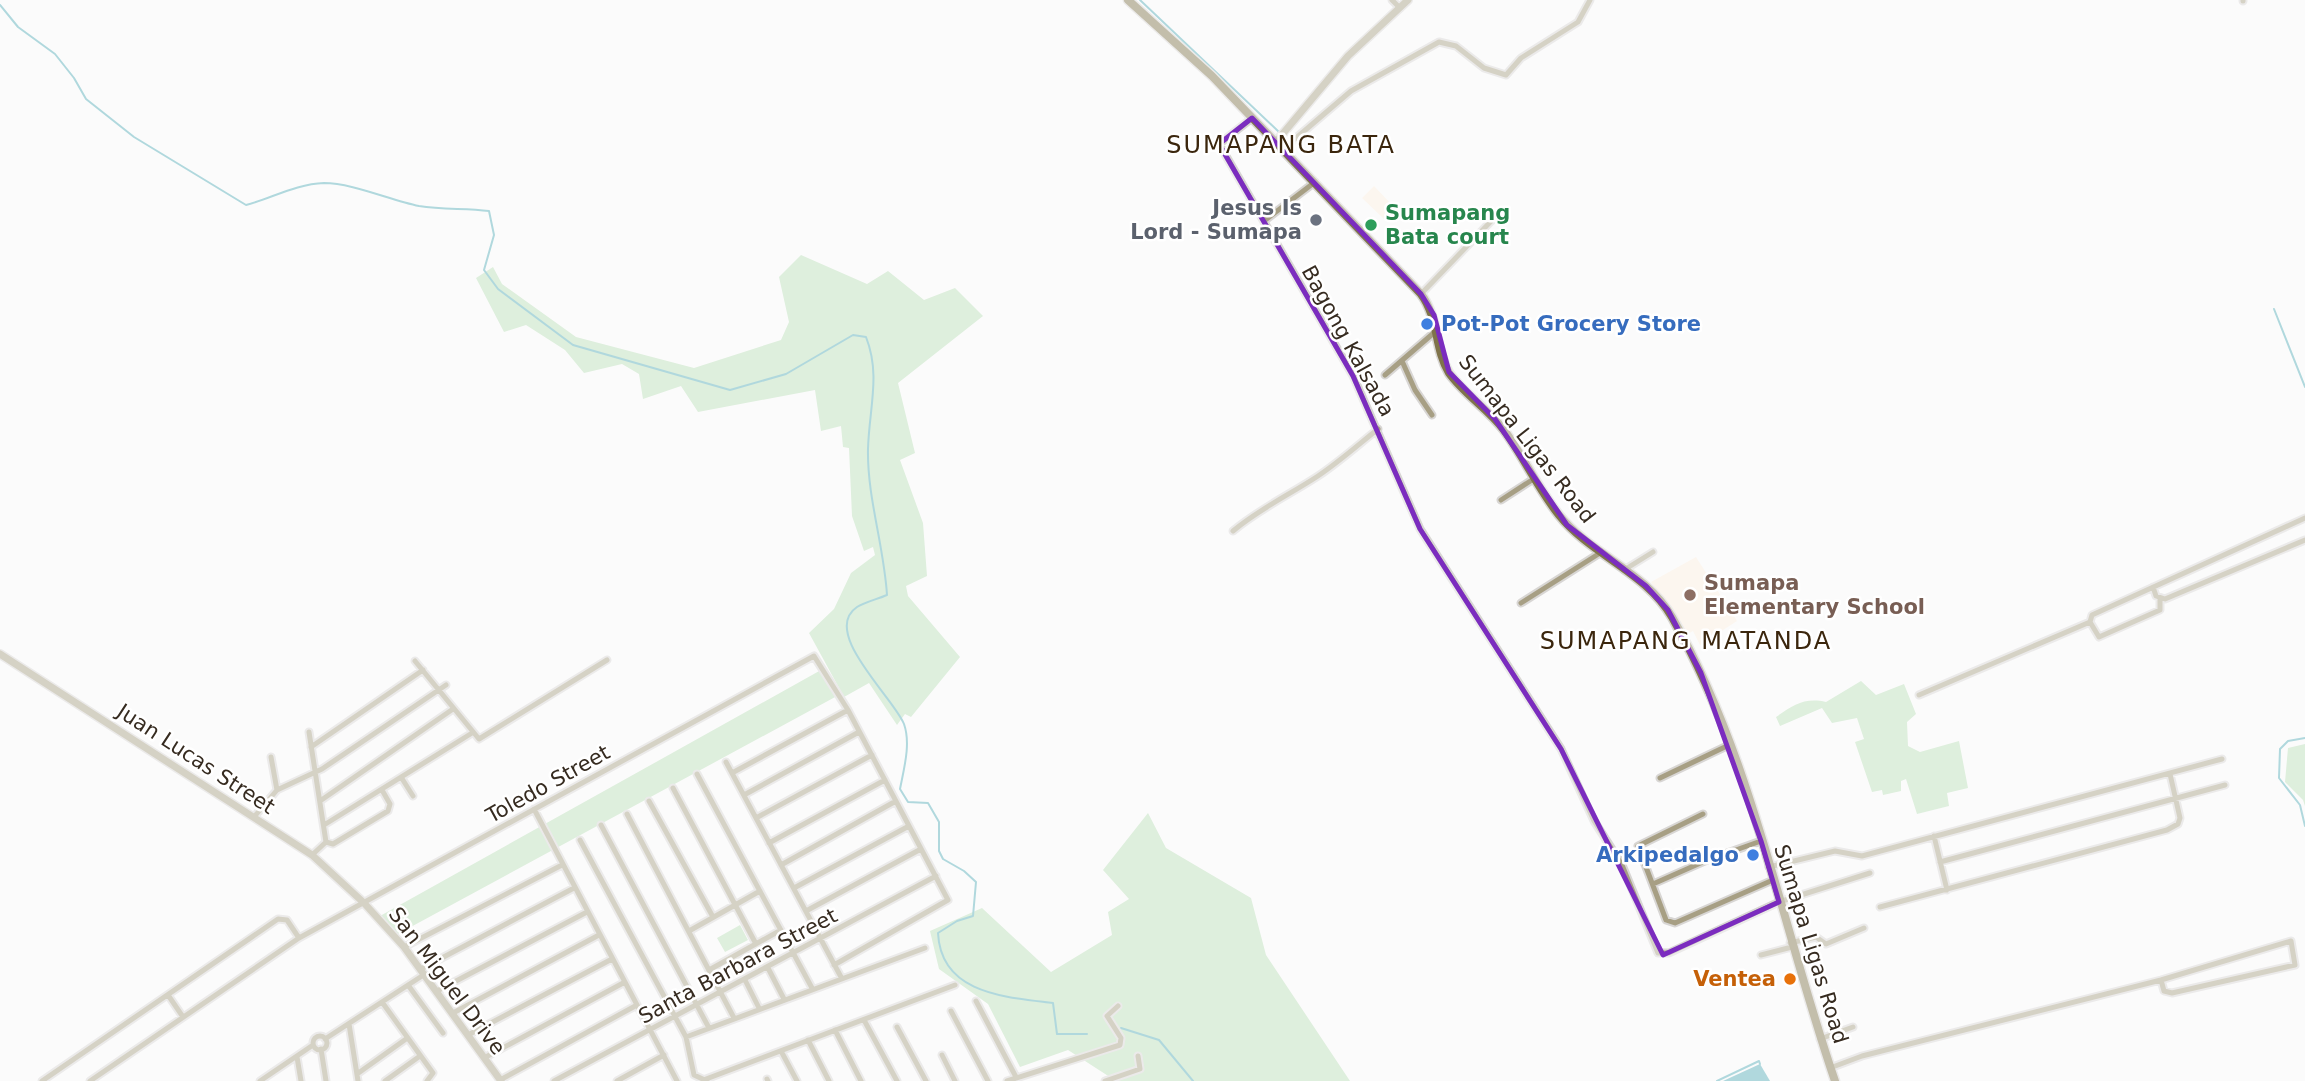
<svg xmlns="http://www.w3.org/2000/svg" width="2305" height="1081" font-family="'DejaVu Sans',sans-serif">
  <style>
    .built { fill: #fcefe0 }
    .green { fill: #badfb8 }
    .water { fill: #55adb9 }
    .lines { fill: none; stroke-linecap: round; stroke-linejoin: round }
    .stream { stroke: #55adb9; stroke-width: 2 }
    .minor-casing { stroke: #d8d6d4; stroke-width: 9 }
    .tertiary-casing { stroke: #d8d6d4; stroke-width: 10 }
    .secondary-casing { stroke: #d8d6d4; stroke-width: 11 }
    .minor { stroke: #a79f84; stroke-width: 5 }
    .tertiary { stroke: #a79f84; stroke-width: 7 }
    .secondary { stroke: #7f734b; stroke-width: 8 }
    .marked { fill: none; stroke: #7b2cbf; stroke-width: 5; stroke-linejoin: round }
    .worship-dot { fill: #6b7280; stroke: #fff; stroke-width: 2.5 }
    .leisure-dot { fill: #2e9e5b; stroke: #fff; stroke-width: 2.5 }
    .shop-dot { fill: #3f7fe0; stroke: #fff; stroke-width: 2.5 }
    .education-dot { fill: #8d6e63; stroke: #fff; stroke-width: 2.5 }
    .food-dot { fill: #e8710a; stroke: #fff; stroke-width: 2.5 }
    .labels { text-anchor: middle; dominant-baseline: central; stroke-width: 5; stroke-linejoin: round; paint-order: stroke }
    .worship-label { font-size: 21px; font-weight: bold; fill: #5b616d; stroke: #fff; text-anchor: end }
    .leisure-label { font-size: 21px; font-weight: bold; fill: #27864d; stroke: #fff; text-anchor: start }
    .shop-label { font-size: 21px; font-weight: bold; fill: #366cbe; stroke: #fff; text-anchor: start }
    .street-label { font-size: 21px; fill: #362b20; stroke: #fff }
    .education-label { font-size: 21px; font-weight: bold; fill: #785e54; stroke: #fff; text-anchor: start }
    .food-label { font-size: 21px; font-weight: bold; fill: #c56008; stroke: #fff; text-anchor: end }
    .quarter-label { font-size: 24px; letter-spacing: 2px; fill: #3b260d; stroke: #fff }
  </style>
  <rect width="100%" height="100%" fill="#fbfbfb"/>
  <path class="built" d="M1374,186L1395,208L1384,219L1362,198Z
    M1696,557L1737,621L1700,645L1693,631L1684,636L1651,582Z"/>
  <path class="green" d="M801,255L867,284L888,271L924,300L955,288L983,316L898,383L915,453L900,460L923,523L927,576L906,586L908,596L960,657L911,717L905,714L897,725L869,683L844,697L809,633L834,609L851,573L875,555L873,547L864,551L852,516L849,448L843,447L841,426L821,431L815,390L698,412L681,386L643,399L639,374L622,364L584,373L565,350L526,325L504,332L476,278L493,267L502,284L576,337L694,368L781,340L789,322L779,277Z
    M821,670L837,696L396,935L380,916Z
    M1861,681L1876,695L1904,684L1916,714L1907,722L1908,746L1920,752L1959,741L1968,788L1947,793L1949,806L1917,814L1906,779L1901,781V791L1883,795L1882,790L1872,792L1855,742L1864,739L1857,718L1832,723L1822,708L1780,726L1776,717C1793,705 1805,697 1826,702Z
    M2305,744V806L2303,800L2285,782L2288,748Z
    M1148,813L1166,848L1251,898L1266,955L1350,1081H1116L1068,1050L1020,1067L988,1004L939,969L930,931L982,908L1051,972L1112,935L1108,912L1129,899L1103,870Z
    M740,925L748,940L725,952L717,938Z"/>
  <path class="water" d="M1760,1064L1770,1081H1723Z"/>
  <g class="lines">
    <path class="stream" d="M1140,0L1279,132
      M0,5L18,27L55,54L74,78L86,99L134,137L246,205C272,198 296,184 324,183C352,183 390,200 419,206C443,210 465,208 489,211L494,235L484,270L498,289L573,345L730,390L786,374L853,335L866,337C881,375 869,409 868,449C867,497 884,546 887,595C878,599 865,602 857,607C820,632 894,698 904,724C911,744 904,768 900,789L908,802L928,803L939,822V851L943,859L964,871L976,882L973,916L957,921L938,933C941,994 1005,997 1053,1003L1057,1034H1087
      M2274,309L2305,387
      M2305,738L2288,741L2280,749L2279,778L2300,805L2305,826
      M1121,1028L1159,1040L1193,1081
      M1717,1081L1759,1061L1760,1064"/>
    <g class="minor-casing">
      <path id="minor" d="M1392,0L1400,8
        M2243,0V1
        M1252,118L1219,144L1353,376L1420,529L1561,749L1594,821L1622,865L1658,953H1669L1779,902L1870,873
        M1282,150L1351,91L1439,42L1456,46L1484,68L1506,75L1521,58L1578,22L1590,0
        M1264,221L1315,182
        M1421,294L1497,215
        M1402,361L1415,390L1432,415
        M1385,375L1436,331
        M1501,500L1535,478
        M1233,531C1259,509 1289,495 1318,476C1339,462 1358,445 1378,429
        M1624,570L1653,552
        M2153,587L2156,596L2165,599L2305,540
        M1521,603L1600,553
        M2090,622L2099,637L2160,610V599
        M415,661L479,739L607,660
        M1919,695L2090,622L2092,615L2305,518
        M309,732L326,842L333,844L388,811L390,804L382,790
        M311,747L423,670
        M271,757L277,790
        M726,762L841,977
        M732,773L848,710
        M697,774L812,988
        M401,777L413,796
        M1660,778L1729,745
        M673,788L756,944
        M744,795L859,732
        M320,801L453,709
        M649,801L713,917
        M534,809L677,1081
        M627,814L734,1018
        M1703,814L1638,846L1666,920L1675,923L1773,880
        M254,817L277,790L322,769L446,685
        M756,818L872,755
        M324,825L472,733
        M601,825L709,1028
        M1934,836L1947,890
        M580,840L686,1037L694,1075L707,1081
        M769,843L885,780
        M312,855L326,842
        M1940,862L2225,785
        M781,865L896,801
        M1769,867L1835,851L1862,856L2222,759
        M1653,884L1705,861L1761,841
        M794,888L909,826
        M1880,907L2167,830L2178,824L2180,818L2170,774
        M806,911L921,849
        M689,931L760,891
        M1790,943L1816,937L1826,944L1864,928
        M404,947L562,865
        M1761,955L1792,947
        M768,968L784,999
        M421,969L574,888
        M709,970L781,930
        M745,980L759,1008
        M408,985L443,1033
        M437,991L587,912
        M168,995L183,1017
        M976,1001L1016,1077
        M382,1002L433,1073L427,1081
        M951,1011L988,1081
        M453,1013L599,935
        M864,1020L897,1081
        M349,1024L358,1081
        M897,1027L926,1081
        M835,1030L861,1081
        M468,1035L612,959
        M313 1043a7 7 0 1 1 14 0a7 7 0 1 1-14 0Z
        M686,1037L925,948
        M325,1039L425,974
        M1820,1039L1853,1027
        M808,1040L829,1081
        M321,1049L326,1081
        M781,1051L797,1081
        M942,1055L955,1081
        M297,1057L301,1081
        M484,1058L625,982
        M1830,1068L1862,1056L2161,980L2291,941L2295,965L2172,993L2164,991L2161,980
        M357,1074L406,1039
        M706,1079L955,985
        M767,1079L768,1081
        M500,1080L637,1005
        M42,1081L278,919L287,920L299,938
        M90,1081L299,938L814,656L848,710L948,900L834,965
        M260,1081L313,1045
        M385,1081L420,1056
        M554,1081L936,876
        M617,1081L664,1055
        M1007,1081L1120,1045L1121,1038L1107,1016L1118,1006
        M1105,1081L1140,1069L1138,1056"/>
    </g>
    <g class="tertiary-casing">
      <path id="tertiary" d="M1275,143L1348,56L1408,0
        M0,654L312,855L364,903L404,947L501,1081"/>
    </g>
    <g class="secondary-casing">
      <path id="secondary" d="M1128,0L1212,76L1421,294C1439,318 1434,348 1449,373C1464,394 1488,409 1504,430C1524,457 1538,489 1559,515C1591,555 1646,572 1672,617C1753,759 1782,927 1835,1081"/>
    </g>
    <use href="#minor" class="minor"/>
    <use href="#tertiary" class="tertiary"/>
    <use href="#secondary" class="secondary"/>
  </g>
  <path d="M0 0H2305V1081H0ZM1252,118L1421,294L1434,315L1449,372L1495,419L1567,525L1646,586L1668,610L1701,673L1761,841L1779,902L1663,955L1561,749L1420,529L1353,376L1219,144Z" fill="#fbfbfb" fill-opacity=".55" fill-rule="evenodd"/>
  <path class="marked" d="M1252,118L1421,294L1434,315L1449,372L1495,419L1567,525L1646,586L1668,610L1701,673L1761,841L1779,902L1663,955L1561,749L1420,529L1353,376L1219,144Z"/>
  <circle class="worship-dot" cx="1316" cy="220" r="7"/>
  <circle class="leisure-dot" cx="1371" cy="225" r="7"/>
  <g class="shop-dot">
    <circle cx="1427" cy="324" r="7"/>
    <circle cx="1753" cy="855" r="7"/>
  </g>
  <circle class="education-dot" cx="1690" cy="595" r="7"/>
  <circle class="food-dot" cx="1790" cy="979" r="7"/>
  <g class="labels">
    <g class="worship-label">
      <text x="1302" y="208">Jesus Is<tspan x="1302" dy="24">Lord - Sumapa</tspan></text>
    </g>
    <g class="leisure-label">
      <text x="1385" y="213">Sumapang<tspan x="1385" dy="24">Bata court</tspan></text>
    </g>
    <g class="shop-label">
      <text x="1441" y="324">Pot-Pot Grocery Store</text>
      <text x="1739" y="855" text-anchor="end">Arkipedalgo</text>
    </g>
    <g class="street-label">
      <text transform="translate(1348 341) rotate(61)">Bagong Kalsada</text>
      <text transform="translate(1527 439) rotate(52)">Sumapa Ligas Road</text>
      <text transform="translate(196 759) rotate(33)">Juan Lucas Street</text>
      <text transform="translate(548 784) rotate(-29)">Toledo Street</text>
      <text transform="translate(1811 944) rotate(73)">Sumapa Ligas Road</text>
      <text transform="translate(738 966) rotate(-28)">Santa Barbara Street</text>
      <text transform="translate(447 981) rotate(53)">San Miguel Drive</text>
    </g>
    <g class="education-label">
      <text x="1704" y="583">Sumapa<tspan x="1704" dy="24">Elementary School</tspan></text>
    </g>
    <g class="food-label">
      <text x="1776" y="979">Ventea</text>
    </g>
    <g class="quarter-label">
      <text x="1281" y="145">SUMAPANG BATA</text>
      <text x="1686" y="641">SUMAPANG MATANDA</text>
    </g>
  </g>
</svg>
